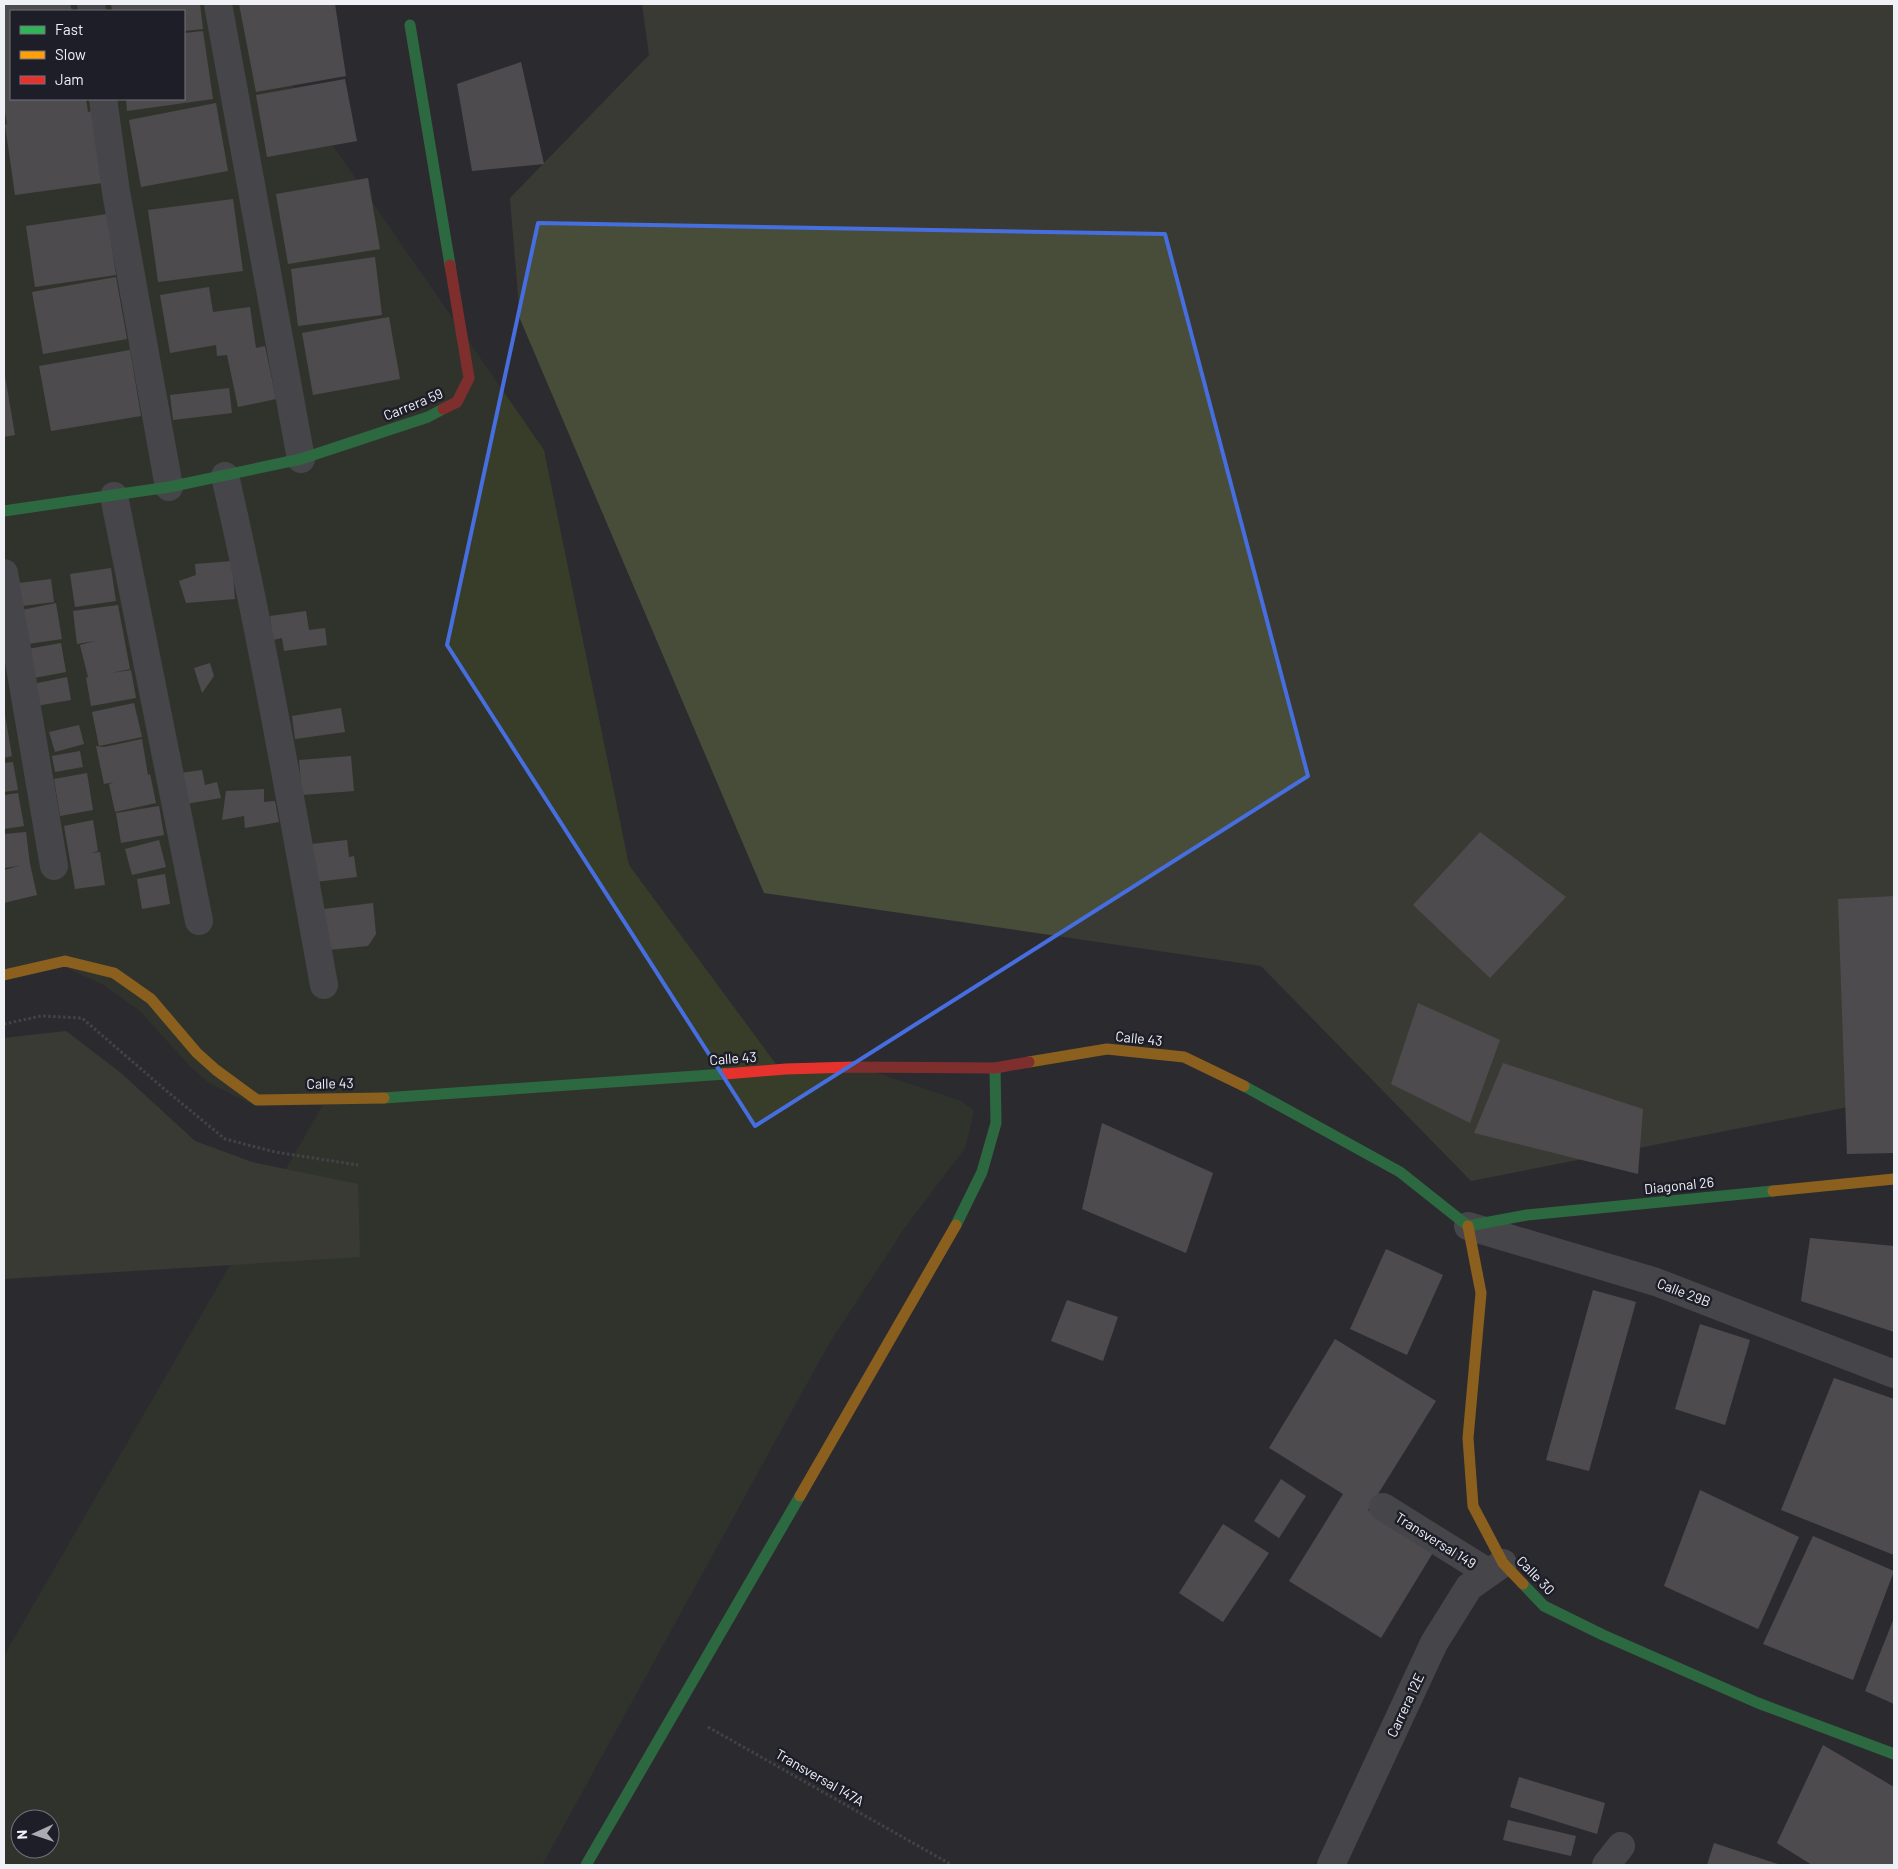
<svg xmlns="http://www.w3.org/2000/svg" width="1898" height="1869" font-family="Barlow,sans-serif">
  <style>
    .green { fill: #373d29; fill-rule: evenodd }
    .forest { fill: #474d39 }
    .building { fill: #777171 }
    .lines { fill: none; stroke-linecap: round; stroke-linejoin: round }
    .path { stroke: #616165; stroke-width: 3; stroke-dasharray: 2.5 2.5; stroke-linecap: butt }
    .street { stroke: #67676c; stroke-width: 28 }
    .fast { stroke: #30b455; stroke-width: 11 }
    .slow { stroke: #ff9f0a; stroke-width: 11 }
    .jam { stroke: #e5322d; stroke-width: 11 }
    .marked { fill: none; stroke: #476ede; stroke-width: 4; stroke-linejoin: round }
    .labels { text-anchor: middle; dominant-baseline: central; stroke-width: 5; stroke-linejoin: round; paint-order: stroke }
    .street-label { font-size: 14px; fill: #f0f0f7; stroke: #1e1e29 }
  </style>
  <rect width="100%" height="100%" fill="#2b2b30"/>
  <path class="green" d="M4,4H238L315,120L544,450L629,865L776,1064L844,1062L961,1101L974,1111L965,1148L905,1227L828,1345L542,1865H4V1656L323,1105L256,1106L209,1083L190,1066L140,1011L104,985L63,966L4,980ZM11,11H184V99H11ZM20,1819H50V1849H20Z"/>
  <path class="forest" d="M642,4H1894V1098L1471,1181L1261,966L764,893L520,319L510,198L649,55Z
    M66,1031L121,1073L195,1141L252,1162L358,1184L360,1257L4,1279V1038Z"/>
  <path class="building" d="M4,4H70L72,11H11V99H86L88,112L92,111L102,183L15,195L5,125L7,124L4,106Z
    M111,4H200L203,29L184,31V11H112Z
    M239,4H335L346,76L256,92Z
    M203,31L213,99L127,111L126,99H184V33Z
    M521,62L544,164L472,171L457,84Z
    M345,79L357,141L267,157L256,95Z
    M216,103L228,171L141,187L129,120Z
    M368,178L380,249L288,264L276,194Z
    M233,199L243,271L158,282L148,210Z
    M107,214L116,275L35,287L26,226Z
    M375,257L382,315L298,326L291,269Z
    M116,277L127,339L43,354L32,292Z
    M209,287L213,312L250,307L256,348L265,346L276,399L238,407L227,355L217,356L216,345L170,353L160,295Z
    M389,317L400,379L313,395L302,333Z
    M130,350L141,416L51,431L39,366Z
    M4,370L15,435L4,437Z
    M229,388L232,413L173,420L170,395Z
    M232,561L235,599L186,603L179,581L196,575L195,564Z
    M111,568L116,601L75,607L70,574Z
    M51,579L54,602L22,606L19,583Z
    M56,603L62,639L28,644L22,610Z
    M118,605L130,669L111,673L131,670L136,698L91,706L86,678L88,677L80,645L95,641L77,644L73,611Z
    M306,611L309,630L325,628L327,645L284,651L282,638L273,640L270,616Z
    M61,643L66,672L34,678L28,649Z
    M210,663L214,676L202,693L194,668Z
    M67,677L71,700L36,706L33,684Z
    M134,703L142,737L99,746L92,712Z
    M341,708L345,732L295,739L292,716Z
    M4,709L12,756L4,758Z
    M79,725L84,744L55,752L49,732Z
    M142,739L148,775L150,774L156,803L115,812L109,784L114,782L104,784L96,746L104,747Z
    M80,751L83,767L55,772L52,756Z
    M351,756L354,791L302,795L299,760Z
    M13,762L18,790L4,792V763Z
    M202,770L205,785L217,782L221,798L180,805L173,774Z
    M87,773L93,810L60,816L54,779Z
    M264,789V802L275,801L279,822L245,828L244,816L222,820L226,791Z
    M18,793L24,826L4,829V795Z
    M159,806L164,835L121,843L116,813Z
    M93,820L98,851L91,853L100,852L105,885L75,889L64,826Z
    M26,832L30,864L37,895L4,903V870L19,866L4,868V834Z
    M1480,832L1566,897L1490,978L1413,905Z
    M159,840L166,867L132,875L125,849Z
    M347,840L349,857L354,856L357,877L315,882L311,844Z
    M165,874L170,904L142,909L137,879Z
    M1894,896V1153L1847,1154L1838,899Z
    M373,903L376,934L368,946L329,950L324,909Z
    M1418,1003L1500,1040L1470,1123L1391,1084Z
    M1503,1063L1643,1109L1638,1174L1474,1133Z
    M1102,1123L1213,1173L1186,1253L1082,1209Z
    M1810,1238L1894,1246V1332L1801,1301Z
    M1386,1249L1443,1275L1407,1355L1350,1329Z
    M1593,1290L1636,1302L1589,1471L1546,1460Z
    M1067,1300L1118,1317L1103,1361L1051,1341Z
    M1700,1324L1750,1340L1725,1425L1675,1409Z
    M1335,1339L1436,1401L1368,1510L1434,1551L1381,1638L1289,1581L1343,1494L1269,1448Z
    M1834,1378L1894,1399V1555L1781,1510Z
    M1281,1479L1306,1496L1279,1538L1254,1521Z
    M1700,1490L1799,1537L1758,1629L1664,1586Z
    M1223,1524L1269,1553L1223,1622L1179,1593Z
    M1813,1536L1894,1571L1853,1680L1763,1644Z
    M1894,1618V1704L1865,1691Z
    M1823,1745L1894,1787V1865H1812L1777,1843Z
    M1519,1777L1605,1803L1597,1834L1510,1807Z
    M1508,1820L1576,1836L1571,1856L1503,1840Z
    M1714,1843L1781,1865H1707Z"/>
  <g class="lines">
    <path class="path" d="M4,1024L41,1016L82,1018L163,1088L225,1139L275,1152L358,1165
      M708,1727L952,1865"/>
    <path class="street" d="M91,4L92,11
      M218,4L301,459
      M103,99L116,192L169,487
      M225,476C264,645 293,815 324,985
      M114,496L199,921
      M4,573L54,866
      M1468,1226L1656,1282L1894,1374
      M1383,1507L1489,1573
      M1331,1865L1434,1643L1469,1587L1503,1563
      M1606,1865L1621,1846"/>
    <path class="fast" d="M410,25L450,265
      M4,511L169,487L301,459L428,417L443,409
      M1244,1086L1400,1172L1468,1226
      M384,1098L725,1074
      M956,1225L982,1172L996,1123L995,1068
      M1468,1226L1527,1215L1773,1191
      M1523,1584L1544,1606L1603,1635L1758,1703L1894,1754
      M586,1865L800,1496"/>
    <path class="slow" d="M4,975L65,961L114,973L151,999L197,1053L216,1070L257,1100L384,1098
      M1029,1062L1107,1049L1184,1057L1244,1086
      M1773,1191L1894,1179
      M1468,1226L1481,1293L1468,1438L1473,1506L1503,1563L1523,1584
      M800,1496L956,1225"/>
    <path class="jam" d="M443,409L457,402L469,378L450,265
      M725,1074L786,1069L853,1067L995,1068L1029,1062"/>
  </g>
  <path d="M0 0H1898V1869H0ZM538,223L1165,234L1308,776L755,1126L447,645Z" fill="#2b2b30" fill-opacity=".55" fill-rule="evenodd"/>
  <path class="marked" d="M538,223L1165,234L1308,776L755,1126L447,645Z"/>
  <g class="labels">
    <g class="street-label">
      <text transform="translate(413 404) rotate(-22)">Carrera 59</text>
      <text transform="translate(1139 1038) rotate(6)">Calle 43</text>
      <text transform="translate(733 1058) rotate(-4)">Calle 43</text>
      <text transform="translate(330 1083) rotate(-1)">Calle 43</text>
      <text transform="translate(1679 1185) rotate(-6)">Diagonal 26</text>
      <text transform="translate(1684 1292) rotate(21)">Calle 29B</text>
      <text transform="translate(1436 1540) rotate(32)">Transversal 149</text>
      <text transform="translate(1536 1575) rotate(46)">Calle 30</text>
      <text transform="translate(1405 1705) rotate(-65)">Carrera 12E</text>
      <text transform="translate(820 1777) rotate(30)">Transversal 147A</text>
    </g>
  </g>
  <rect width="1898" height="1869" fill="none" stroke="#f0f0f7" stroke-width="10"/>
  <rect x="10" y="10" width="175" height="90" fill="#1e1e29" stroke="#72727b"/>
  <rect x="20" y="26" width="25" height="8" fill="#30b455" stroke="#72727b"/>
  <text x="55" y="35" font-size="15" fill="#f0f0f7">Fast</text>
  <rect x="20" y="51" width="25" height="8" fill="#ff9f0a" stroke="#72727b"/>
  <text x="55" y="60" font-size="15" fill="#f0f0f7">Slow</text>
  <rect x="20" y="76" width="25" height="8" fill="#e5322d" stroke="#72727b"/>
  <text x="55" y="85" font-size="15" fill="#f0f0f7">Jam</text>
  <g transform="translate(35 1834) rotate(267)"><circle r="24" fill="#1e1e29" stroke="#72727b"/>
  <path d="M0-4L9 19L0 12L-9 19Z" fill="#ababb1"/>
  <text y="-8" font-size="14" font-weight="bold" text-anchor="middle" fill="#f0f0f7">N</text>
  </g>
</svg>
